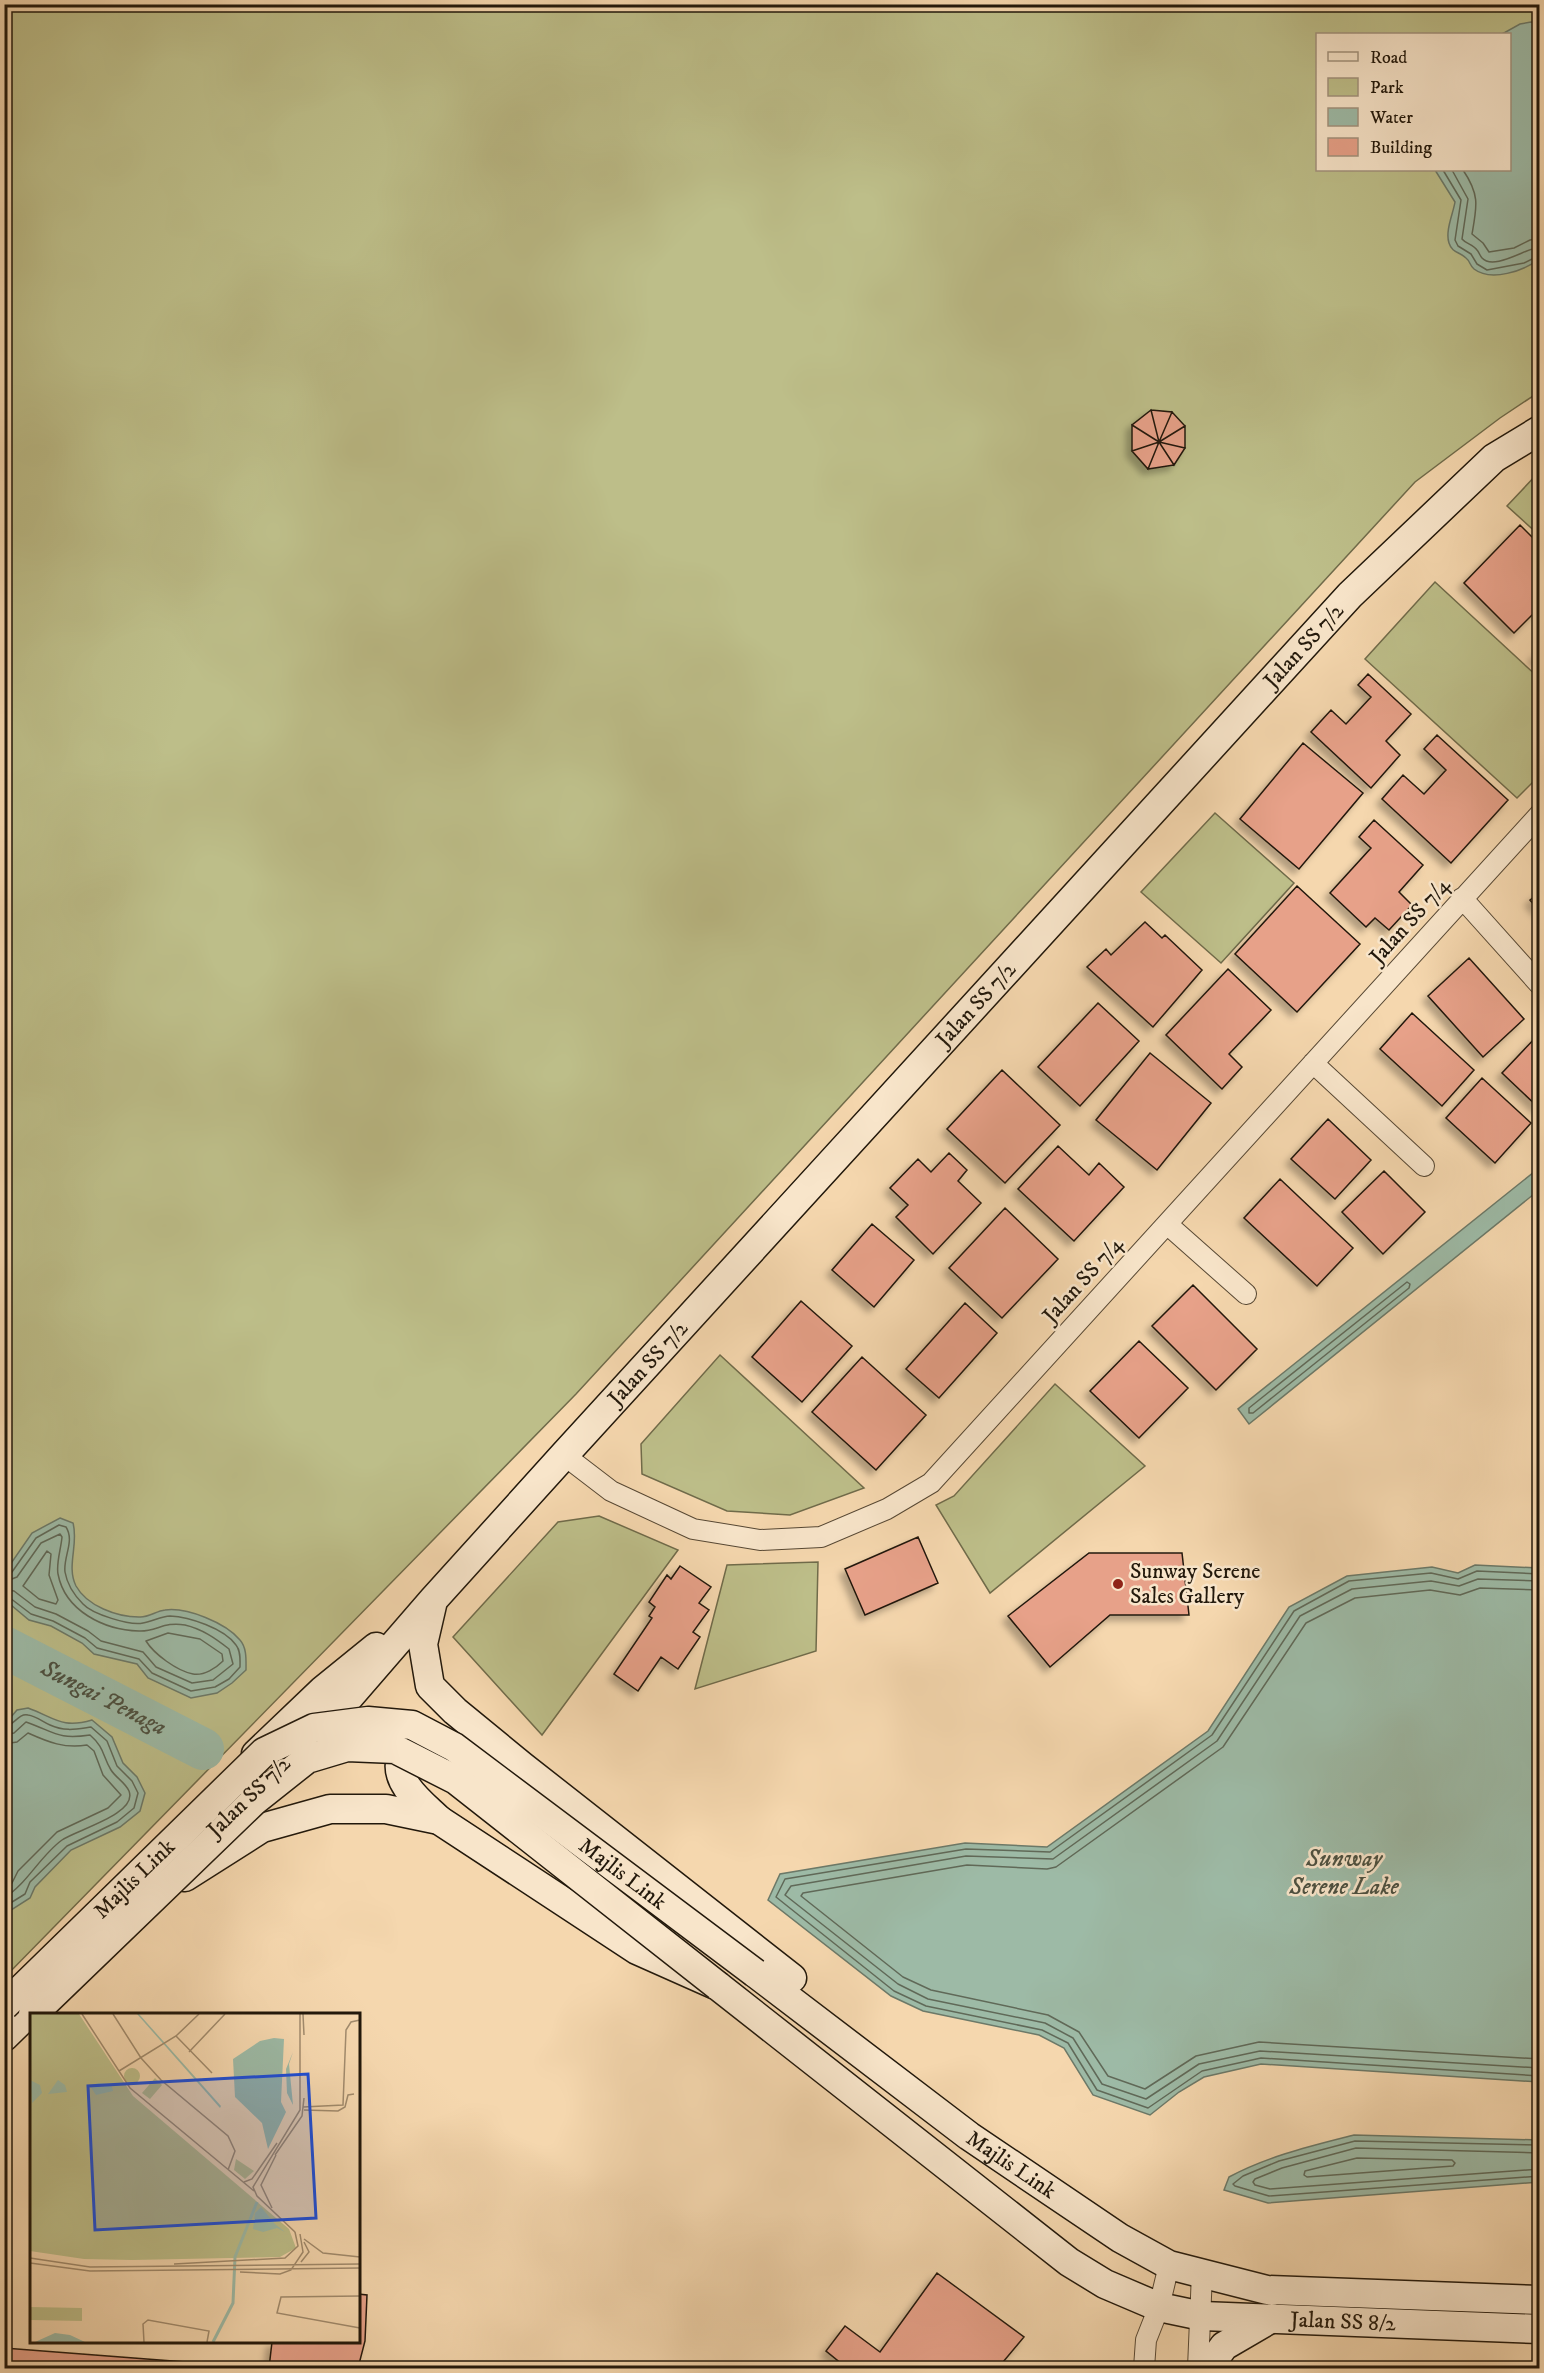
<svg xmlns="http://www.w3.org/2000/svg" width="1544" height="2373" font-family="'IM FELL DW Pica',serif">
  <style>
    .green { fill: #bdbe89; stroke: #706b4a; stroke-width: 1.5; fill-rule: evenodd }
    .water { fill: #9dbaa6; stroke: #6c7968; stroke-width: 1.5 }
    .lines { fill: none; stroke-linecap: round; stroke-linejoin: round }
    .shore { stroke: #606958; stroke-width: 1.5 }
    .river { stroke: #9dbaa6; stroke-width: 42 }
    .building { fill: #e7a189; stroke: #22180b; stroke-width: 1.5; filter: url(#shadow) }
    .street-casing { stroke: #574834; stroke-width: 22 }
    .secondary-casing { stroke: #22180b; stroke-width: 31 }
    .street { stroke: #f8e5ca; stroke-width: 20 }
    .secondary { stroke: #f8e5ca; stroke-width: 28 }
    .secondary-bridge-casing { stroke: #22180b; stroke-width: 31; stroke-linecap: butt }
    .secondary-bridge { stroke: #f8e5ca; stroke-width: 28 }
    .poi-dot { fill: #8f2418; stroke: #f8e5ca; stroke-width: 2 }
    .labels { text-anchor: middle; dominant-baseline: central; stroke-width: 5; stroke-linejoin: round; paint-order: stroke }
    .street-label { font-size: 22px; fill: #22180b; stroke: #f8e5ca }
    .poi-label { font-size: 22px; fill: #22180b; stroke: #f8e5ca; text-anchor: start }
    .water-label { font-size: 24px; font-style: italic; fill: #4d5141; stroke: #f8e5ca }
    .inset-river { fill: none; stroke: #9dbaa6; stroke-width: 3 }
    .inset-road { fill: none; stroke: #a18b6d; stroke-width: 1.5 }
    .view { fill: #1d4ed8; fill-opacity: 0.15; stroke: #1d4ed8; stroke-width: 3 }
    .inset-edge { fill: none; stroke: #22180b; stroke-width: 3 }
  </style>
  <defs>
    <filter id="shadow"><feDropShadow dx="-5.5" dy="5.5" stdDeviation="3" flood-color="#0004"/></filter>
  </defs>
  <rect width="100%" height="100%" fill="#f5d7ae"/>
  <filter id="stains"><feTurbulence type="fractalNoise" baseFrequency=".00333" numOctaves="4"/><feColorMatrix values="0 0 0 0 .2 0 0 0 0 .09 0 0 0 0 .02 0 0 0 .5 -.17"/></filter>
  <radialGradient id="worn" r=".72"><stop offset=".6" stop-color="#630" stop-opacity="0"/><stop offset="1" stop-color="#630" stop-opacity=".3"/></radialGradient>
  <path class="green" d="M5,5H1539V392L1500,418L1415,482L576,1394L5,1977ZM1318,34H1510V170H1318Z
    M1539,472V535L1507,506Z
    M1435,582L1539,678V776L1517,798L1365,659Z
    M1215,813L1294,883L1221,963L1141,892Z
    M720,1355L864,1488L790,1515L727,1511L642,1474L641,1444Z
    M1055,1384L1145,1466L990,1593L936,1505L954,1496Z
    M599,1516L678,1550L542,1735L453,1637L558,1522Z
    M818,1562L816,1651L695,1689L727,1565Z"/>
  <path class="water" d="M1531,22L1540,23L1539,259C1524,271 1491,282 1474,269C1470,266 1470,261 1466,258C1460,252 1452,253 1449,243C1445,231 1453,214 1455,202L1435,170H1510V34H1502L1520,24Z
    M1539,1168V1190L1249,1424L1238,1409Z
    M60,1518L73,1523C79,1544 66,1566 76,1586C87,1606 117,1617 139,1617C148,1618 156,1611 165,1610C187,1607 226,1623 240,1640C247,1648 246,1660 246,1670L232,1683L217,1693L191,1698L148,1678L137,1664L94,1654L82,1643L51,1626L29,1620L5,1600V1572L32,1533Z
    M1475,1565L1539,1568V2082L1261,2064L1204,2077L1179,2092L1150,2115L1093,2095L1064,2048L1039,2035L923,2011L891,1996L768,1900L780,1874L965,1843L1047,1847L1208,1731L1289,1607L1347,1576L1432,1567L1458,1573Z
    M28,1708C55,1718 62,1729 92,1720L112,1737L123,1763L137,1777L145,1793L140,1811L120,1827L71,1850L35,1887L30,1898L5,1914V1724L17,1710Z
    M1354,2135L1539,2140V2182L1268,2203L1224,2190L1229,2177C1268,2156 1311,2146 1354,2135Z"/>
  <g class="lines">
    <path class="shore" d="M1443,170L1461,200L1455,240L1458,246L1471,254L1477,264L1487,270L1524,263L1540,255
      M1452,170L1468,199L1462,239C1466,244 1473,244 1477,250C1479,252 1480,256 1482,258C1494,271 1526,248 1540,247
      M1463,170C1480,195 1477,206 1472,234L1483,243L1489,252L1514,248L1530,240L1540,238
      M1407,1282L1410,1284L1409,1288L1253,1413H1249V1408Z
      M47,1551L51,1554L49,1575L58,1600L56,1604L39,1599L23,1586Z
      M1540,1574L1477,1571L1458,1579L1431,1573L1349,1581L1294,1611L1212,1735L1050,1852L966,1849L785,1879L776,1897L894,1991L926,2006L1042,2030L1068,2043L1097,2090L1148,2108L1202,2071L1261,2058L1540,2076
      M4,1575L12,1572L36,1538L59,1525L66,1527C75,1541 63,1557 65,1572C67,1584 75,1596 83,1604C92,1614 130,1626 143,1623C152,1622 161,1616 170,1616C189,1617 224,1628 236,1645C241,1651 240,1660 240,1667L229,1679L215,1687L191,1691L152,1673L139,1659L97,1648L85,1638L53,1621L31,1614L10,1598L4,1597
      M1540,1581L1478,1579L1459,1586L1431,1581L1352,1589L1300,1616L1217,1741L1053,1859L966,1856L791,1886L785,1895L898,1984L928,1999L1045,2023L1073,2038L1102,2084L1146,2099L1199,2064L1260,2051L1540,2068
      M4,1582L17,1577L41,1543L60,1534L62,1537C61,1549 56,1563 58,1574C65,1611 104,1630 139,1631C156,1632 164,1621 185,1625C202,1629 215,1638 229,1649L233,1664L213,1680L192,1683L156,1667L143,1652L101,1641L88,1631L56,1614L35,1607L14,1591L4,1589
      M1540,1590L1480,1588L1460,1595L1430,1590L1355,1598L1306,1623L1223,1747L1056,1867L1047,1869L967,1865L803,1893L801,1896L903,1977L931,1990L1048,2015L1079,2032L1108,2076L1145,2089L1196,2056L1259,2042L1540,2059
      M168,1633L200,1639L222,1654L223,1661C216,1668 204,1676 193,1674C177,1671 154,1654 146,1641Z
      M4,1727C14,1726 18,1713 28,1715C36,1716 43,1722 50,1725C65,1732 77,1729 91,1727L107,1741L117,1766L132,1781L138,1793L134,1808L117,1822L67,1846L30,1882L25,1894L4,1907
      M4,1735L14,1733L26,1722C55,1732 57,1740 90,1735C105,1748 102,1755 111,1770C116,1778 125,1782 129,1791C138,1814 76,1830 62,1840C40,1856 27,1884 4,1898
      M4,1744L17,1742L28,1733C48,1742 65,1749 87,1745L94,1751L103,1775L121,1795L108,1808L57,1832L18,1871L12,1883L4,1887
      M1540,2145L1355,2141L1279,2161L1243,2176L1233,2184L1235,2186L1269,2196L1540,2176
      M1540,2153L1356,2148L1282,2168L1255,2179L1253,2182L1255,2185L1270,2189L1540,2169
      M1357,2158L1452,2160L1455,2163L1453,2166L1307,2177L1304,2175L1305,2171Z"/>
    <path class="river" id="s1" d="M4,1647L203,1749"/>
  </g>
  <path class="building" d="M1151,410L1172,412L1159,442Z
    M1151,410L1159,442L1132,425Z
    M1172,412L1185,426L1159,442Z
    M1132,425L1159,442L1132,451Z
    M1185,426V448L1159,442Z
    M1159,442L1148,469L1132,451Z
    M1159,442L1174,465L1148,469Z
    M1159,442L1185,448L1174,465Z
    M1520,525L1540,545V607L1514,633L1464,583Z
    M1540,651V663L1533,657Z
    M1368,674L1411,714L1386,741L1400,755L1371,788L1311,732L1331,710L1346,724L1371,697L1358,685Z
    M1437,735L1508,800L1451,863L1382,799L1403,775L1424,794L1446,770L1424,749Z
    M1303,743L1363,793L1299,869L1240,819Z
    M1374,820L1423,865L1399,892L1412,905L1389,930L1375,918L1366,927L1330,893L1371,848L1359,837Z
    M1297,886L1360,944L1297,1012L1235,954Z
    M1540,892V912L1530,900Z
    M1145,922L1162,938L1165,935L1202,970L1153,1027L1087,967L1106,949L1111,955Z
    M1469,958L1524,1019L1483,1057L1428,996Z
    M1228,969L1271,1010L1229,1054L1242,1067L1222,1089L1166,1035Z
    M1098,1003L1139,1041L1080,1106L1038,1067Z
    M1412,1013L1474,1070L1442,1106L1380,1049Z
    M1537,1036L1540,1038V1109L1502,1073Z
    M1150,1053L1211,1103L1157,1170L1096,1120Z
    M1002,1070L1060,1125L1005,1183L947,1129Z
    M1482,1078L1531,1123L1495,1163L1446,1118Z
    M1328,1119L1371,1160L1335,1199L1291,1159Z
    M1058,1146L1089,1175L1099,1163L1124,1187L1074,1241L1018,1189Z
    M949,1153L967,1170L958,1181L981,1203L933,1254L896,1217L908,1205L890,1188L918,1159L931,1172Z
    M1384,1171L1425,1212L1383,1254L1342,1212Z
    M1280,1179L1353,1248L1317,1286L1244,1218Z
    M1005,1208L1058,1259L1002,1318L949,1268Z
    M872,1224L914,1260L874,1307L832,1270Z
    M1193,1285L1257,1349L1216,1390L1152,1326Z
    M801,1301L852,1346L802,1402L752,1357Z
    M965,1303L997,1333L939,1398L906,1369Z
    M1139,1341L1188,1388L1139,1438L1090,1391Z
    M862,1357L926,1415L876,1470L812,1412Z
    M918,1537L938,1583L865,1615L845,1569Z
    M1089,1553H1182L1189,1615H1110L1050,1667L1008,1616Z
    M680,1566L711,1587L699,1603L709,1610L693,1632L700,1637L678,1669L661,1657L638,1691L614,1674L652,1618L649,1616L655,1607L649,1602L667,1575L671,1579Z
    M937,2273L1024,2337L998,2368H847L826,2351L845,2326L880,2352Z
    M358,2294L367,2295L365,2341L358,2368H269L272,2342H358Z
    M4,2348L211,2364V2368H4Z"/>
  <g class="lines">
    <g class="street-casing">
      <path id="street" d="M1462,898L1540,985
        M1313,1063L1424,1166
        M1167,1224L1246,1294
        M564,1455L611,1491L693,1529L760,1540L821,1537L887,1509L931,1483L1540,814
        M1144,2368L1146,2340L1159,2307L1169,2265
        M1198,2368L1202,2273"/>
    </g>
    <g class="secondary-casing">
      <g id="secondary">
        <path d="M432,1605L423,1644L430,1686L455,1711L522,1766L792,1978"/>
        <path d="M418,1734C413,1741 404,1750 401,1758C393,1783 424,1805 439,1820"/>
        <path id="s2" d="M310,1737L343,1704L433,1600L564,1455L1350,595L1494,458L1540,430"/>
        <path d="M256,1754L323,1690L376,1647"/>
        <path id="s3" d="M185,1877L262,1828L330,1809H386L439,1820L637,1950L718,1986L1069,2262L1105,2284L1159,2307L1202,2316L1540,2329"/>
        <path id="s4" d="M755,1973L969,2136L1120,2238L1169,2265L1267,2290L1540,2300"/>
        <path d="M4,2037L48,1994"/>
        <path d="M1208,2368L1224,2346L1272,2318"/>
      </g>
    </g>
    <use href="#street" class="street"/>
    <use href="#secondary" class="secondary"/>
    <g class="secondary-bridge-casing">
      <g id="secondary-bridge">
        <path id="s5" d="M4,2006L264,1752L314,1728L368,1721L412,1725L454,1747L755,1973"/>
        <path d="M33,2014L254,1801L307,1759L347,1747L395,1749L456,1780L718,1986"/>
      </g>
    </g>
    <use href="#secondary-bridge" class="secondary-bridge"/>
  </g>
  <circle class="poi-dot" cx="1118" cy="1584" r="6"/>
  <g class="labels">
    <g class="street-label">
      <text stroke="none"><textPath href="#s2" startOffset="1476">Jalan SS 7/2</textPath></text>
      <text transform="translate(1410 921) rotate(-48)">Jalan SS 7/4</text>
      <text stroke="none"><textPath href="#s2" startOffset="990">Jalan SS 7/2</textPath></text>
      <text transform="translate(1083 1280) rotate(-48)">Jalan SS 7/4</text>
      <text stroke="none"><textPath href="#s2" startOffset="504">Jalan SS 7/2</textPath></text>
      <text transform="translate(249 1797) rotate(-44)">Jalan SS 7/2</text>
      <text stroke="none"><textPath href="#s5" startOffset="776">Majlis Link</textPath></text>
      <text stroke="none"><textPath href="#s5" startOffset="182">Majlis Link</textPath></text>
      <text stroke="none"><textPath href="#s4" startOffset="320">Majlis Link</textPath></text>
      <text stroke="none"><textPath href="#s3" startOffset="1330">Jalan SS 8/2</textPath></text>
    </g>
    <g class="poi-label">
      <text x="1130" y="1571">Sunway Serene<tspan x="1130" dy="25">Sales Gallery</tspan></text>
    </g>
    <g class="water-label">
      <text stroke="none"><textPath href="#s1" startOffset="112">Sungai Penaga</textPath></text>
      <text x="1344" y="1859">Sunway<tspan x="1344" dy="28">Serene Lake</tspan></text>
    </g>
  </g>
  <g transform="translate(30 2013)">
    <rect width="330" height="330" fill="#f5d7ae"/>
    <path d="M0,1H49L103,83L259,216L266,235L250,244L102,247L54,246L0,238ZM94 63a8 8 0 1 1 16 0a8 8 0 1 1-16 0ZM125,65L132,72L120,86L112,80ZM206,146L224,158L215,166L204,157ZM0,294L52,295V308L0,307Z" fill="#bdbe89"/>
    <path d="M107,1H109L191,93L190,95ZM244,25L254,26L251,89L256,99L238,136L232,110L205,84L203,46L230,28ZM263,39L259,51L263,92L257,80L256,56ZM0,67L10,72L12,80L2,90ZM28,67L35,72L37,79L18,81ZM68,70L81,71L83,78L66,82L60,73ZM231,194L245,211L255,219L247,215L233,219L223,216L225,200ZM25,320L40,322L55,329H5Z" fill="#9dbaa6"/>
    <path class="inset-river" d="M183,329L203,290L205,244L227,189"/>
    <path class="inset-road" d="M52,1L100,75L224,178M83,1L111,45L131,67L198,123L205,138L198,157M273,1L274,22M146,23L182,60M159,39L195,1M89,58L146,23L169,1M273,94L313,92L316,17L321,9L330,7M274,97L308,98L315,94L318,82L324,81M245,142L272,103L274,85M214,169L222,166L247,130M242,195L231,172L246,142M265,219L227,183L223,174L270,97V1M274,226L293,240L330,244M0,245L60,254L330,251M271,249L279,239L274,229M0,250L60,258L330,255M144,251L255,245L268,233L265,219M210,259L250,261L261,257L273,239L270,221M330,283L251,284L247,300L330,315M114,329L113,311L118,307L179,318L177,329"/>
    <path class="view" d="M278,61L286,205L65,217L58,73Z"/>
    <rect width="330" height="330" class="inset-edge"/>
  </g>
  <rect width="1544" height="2373" fill="none" stroke="#f5d7ae" stroke-width="24"/>
  <rect x="6" y="6" width="1532" height="2361" fill="none" stroke="#22180b" stroke-width="3"/>
  <rect x="12" y="12" width="1520" height="2349" fill="none" stroke="#22180b" stroke-width="1.5"/>
  <rect x="1316" y="33" width="195" height="138" fill="#f8e5ca" stroke="#a2937e" stroke-width="1.5"/>
  <rect x="1328" y="52" width="30" height="9" fill="#f8e5ca" stroke="#a2937e" stroke-width="1.5"/>
  <text x="1370" y="63" font-size="18" fill="#22180b">Road</text>
  <rect x="1328" y="78" width="30" height="18" fill="#bdbe89" stroke="#a2937e" stroke-width="1.5"/>
  <text x="1370" y="93" font-size="18" fill="#22180b">Park</text>
  <rect x="1328" y="108" width="30" height="18" fill="#9dbaa6" stroke="#a2937e" stroke-width="1.5"/>
  <text x="1370" y="123" font-size="18" fill="#22180b">Water</text>
  <rect x="1328" y="138" width="30" height="18" fill="#e7a189" stroke="#a2937e" stroke-width="1.5"/>
  <text x="1370" y="153" font-size="18" fill="#22180b">Building</text>
  <rect width="100%" height="100%" filter="url(#stains)"/>
  <rect width="100%" height="100%" fill="url(#worn)"/>
</svg>
